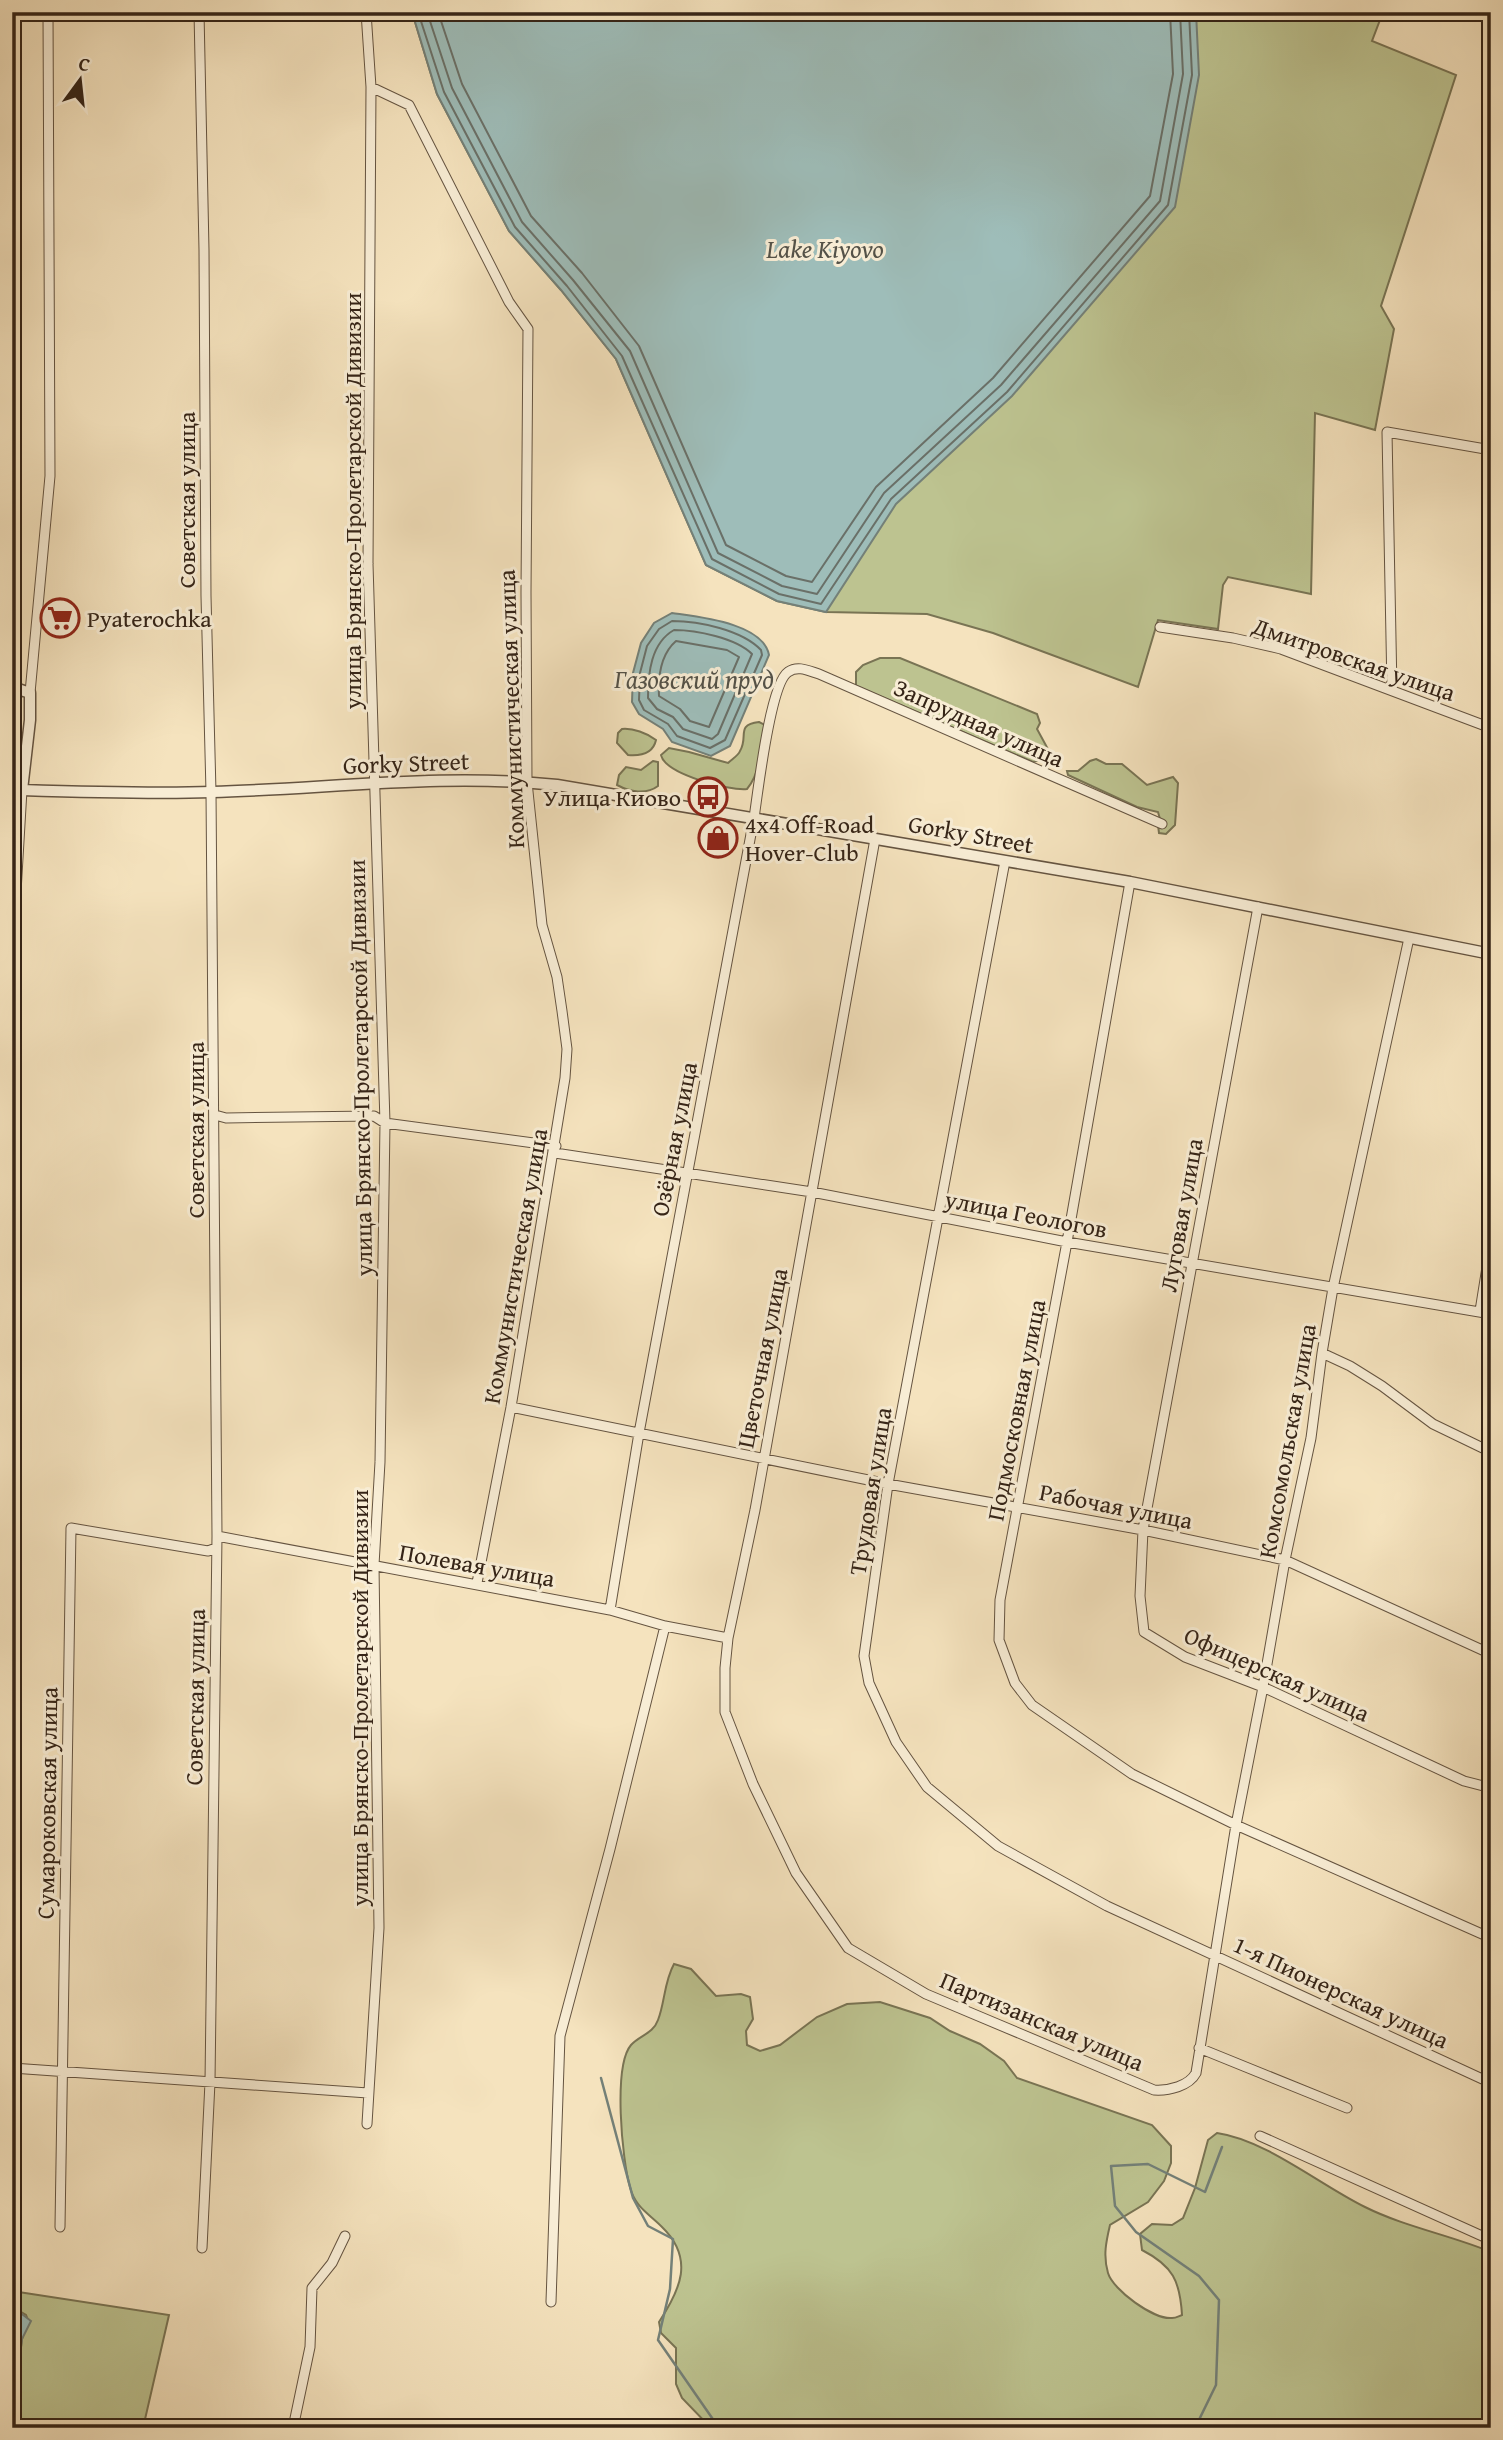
<svg xmlns="http://www.w3.org/2000/svg" width="1503" height="2440" font-family="'Gentium Book Plus',serif">
  <style>
    .green { fill: #bdc390; stroke: #797454; stroke-width: 2 }
    .water { fill: #9ebdb9; stroke: #748078; stroke-width: 2 }
    .lines { fill: none; stroke-linecap: round; stroke-linejoin: round }
    .shore { stroke: #6a7068; stroke-width: 2 }
    .stream { stroke: #748078; stroke-width: 2.5 }
    .minor-casing { stroke: #655441; stroke-width: 11 }
    .tertiary-casing { stroke: #655441; stroke-width: 13 }
    .minor { stroke: #f8edd5; stroke-width: 9 }
    .tertiary { stroke: #f8edd5; stroke-width: 10 }
    .labels { text-anchor: middle; dominant-baseline: central; stroke-width: 6; stroke-linejoin: round; paint-order: stroke }
    .street-label { font-size: 24px; fill: #352417; stroke: #f8edd5 }
    .poi-label { font-size: 24px; fill: #352417; stroke: #f8edd5; text-anchor: start }
    .water-label { font-size: 26px; font-style: italic; fill: #545248; stroke: #f8edd5 }
  </style>
  <rect width="100%" height="100%" fill="#f5e3be"/>
  <filter id="stains"><feTurbulence type="fractalNoise" baseFrequency=".00286" numOctaves="4"/><feColorMatrix values="0 0 0 0 .2 0 0 0 0 .09 0 0 0 0 .02 0 0 0 .5 -.17"/></filter>
  <radialGradient id="worn" r=".72"><stop offset=".6" stop-color="#630" stop-opacity="0"/><stop offset="1" stop-color="#630" stop-opacity=".3"/></radialGradient>
  <path class="green" d="M412,12H1383L1372,41L1456,75L1381,306L1394,329L1375,430L1315,413L1311,594L1228,577L1223,585L1218,629L1158,620L1138,687L993,633L927,614L826,612L777,601L706,565L616,359L561,290L509,231L437,94Z
    M880,658H900L1037,714L1040,723L1037,729L1049,751L1045,759L1033,762L856,686V672L863,665Z
    M759,722L765,725C763,745 760,774 747,789C729,791 665,774 661,755L669,748L689,752L728,763C732,759 738,756 740,751C749,736 735,725 759,722Z
    M622,729C633,728 647,733 656,740C653,754 640,756 628,755L617,743L618,733Z
    M1096,759L1106,764H1122L1147,785L1173,777L1178,783L1175,825L1166,834L1159,833L1158,825L1160,819L1158,812L1137,807L1068,775L1067,771H1078L1090,761Z
    M653,761L658,762V786C646,795 630,792 617,785L619,775L626,767L641,770Z
    M674,1964L691,1969L716,1996L741,1994L750,1997L753,2019L746,2031L747,2045L760,2051L780,2045L817,2017L847,2004L880,2002L930,2018L950,2031L980,2044L1004,2061L1017,2078L1152,2125L1171,2146V2163L1164,2181L1148,2202L1110,2225C1106,2242 1103,2256 1108,2273C1113,2290 1154,2320 1172,2318C1176,2318 1179,2316 1182,2315C1180,2281 1173,2266 1142,2250L1140,2234L1152,2224L1172,2225L1183,2218L1195,2188L1208,2140L1217,2133C1266,2140 1320,2185 1365,2207C1405,2227 1450,2235 1491,2252V2428H711L682,2398L676,2384V2348L661,2333L659,2322C680,2290 695,2259 662,2227C648,2213 635,2207 630,2187C622,2160 613,2066 631,2045C640,2035 653,2034 658,2020C665,2002 664,1982 674,1964Z
    M12,2291L169,2315L143,2428H12V2380L18,2373L22,2339L28,2320L26,2315L14,2308L12,2309Z"/>
  <path class="water" d="M412,12H1196L1199,75L1175,207L1012,396L896,504L826,612L777,601L706,565L616,359L561,290L509,231L437,94Z
    M672,613C699,617 763,623 769,655L730,746L711,756L672,742L663,729L639,714L632,702L633,673L641,643L654,623Z
    M14,2308L31,2321L22,2339L17,2377L12,2380V2309Z"/>
  <g class="lines">
    <path class="shore" d="M418,12L444,92L515,227L567,286L622,356L712,559L779,594L821,604L891,499L1007,392L1168,205L1192,75L1189,12
      M427,12L452,88L522,222L573,280L630,351L718,553L782,586L817,594L884,493L1001,385L1160,201L1183,74L1180,12
      M438,12L462,84L531,216L582,273L639,346L726,545L786,576L812,582L876,487L993,378L1150,196L1173,74L1170,12
      M672,621C699,621 742,630 761,650L762,655L725,740L710,748L677,736L668,724L644,710L639,700L640,673L647,646L659,629Z
      M674,630C696,630 736,638 752,654L718,734L712,739L683,729L673,717L657,709L648,698C648,673 651,643 674,630Z
      M676,641L727,650L739,657L709,727L690,721L680,709L659,696C658,677 661,654 676,641Z"/>
    <path class="stream" d="M601,2078L633,2198L648,2226L673,2239L670,2289L658,2340L719,2428
      M1195,2428L1216,2385L1219,2300L1199,2276L1136,2232L1115,2206L1111,2166L1148,2164L1205,2192L1222,2147"/>
    <g class="minor-casing">
      <path id="minor" d="M199,12L204,250L206,596L211,792L217,1536L210,2082L202,2248
        M366,12L371,87L368,564L385,1123L380,1462L374,1565L379,1928L367,2124
        M371,87L409,105L509,302L528,329L526,592L527,782L542,925L557,977L562,1011L567,1049L565,1078L511,1407L477,1583
        M1160,627L1233,638L1281,649L1491,728
        M1392,690L1387,432L1491,450
        M30,693L50,476L48,12
        M875,839L755,1510L728,1638L725,1668V1712L753,1784L796,1873L848,1948L926,1994L1154,2090C1169,2091 1189,2086 1196,2073L1236,1825L1263,1687L1285,1560L1311,1438L1322,1353L1333,1288L1409,938
        M1005,861L888,1484L864,1656L869,1683L896,1742L927,1787L998,1846L1107,1906L1491,2083
        M1130,882L1067,1242L1000,1600L999,1640L1015,1683L1032,1705L1132,1774L1236,1825L1491,1938
        M1258,907L1143,1530L1140,1596L1144,1632L1185,1657L1263,1687L1464,1781L1491,1788
        M12,960L22,790
        M12,1092V1101
        M215,1115L226,1118L374,1116L385,1123L556,1146
        M555,1153L812,1192L1067,1242L1491,1314
        M1480,1311L1491,1242
        M1322,1353L1350,1366L1382,1386L1433,1424L1491,1452
        M511,1407L888,1484L1143,1530L1285,1560L1491,1654
        M217,1536L610,1610L665,1626L728,1638
        M610,1610L639,1433L754,818C758,792 770,684 788,672C798,665 809,671 819,674L1162,824
        M1199,2048L1347,2108
        M12,2068L368,2093
        M1260,2136L1491,2240
        M60,2227L71,1528L208,1551L216,1548
        M551,2302L560,2036L610,1849L665,1626
        M293,2428L310,2347L312,2288L332,2263L345,2236"/>
    </g>
    <g class="tertiary-casing">
      <path id="tertiary" d="M12,687L30,693V720L22,790C85,792 149,794 212,792C327,789 443,773 557,785L1130,882L1491,954"/>
    </g>
    <use href="#minor" class="minor"/>
    <use href="#tertiary" class="tertiary"/>
  </g>
  <defs>
    <g id="supermarket-ring" transform="scale(2.0125)"><circle r="9.5" fill="#f8edd5" stroke="#8f2418" stroke-width="1.5"/><path d="M-6-5.5h2.5l.6 2H6L4.5 2H-2.5L-4.4-4H-6ZM-1.5 3.2a1.3 1.3 0 1 0 .1 0ZM3 3.2a1.3 1.3 0 1 0 .1 0Z" fill="#8f2418"/></g>
    <g id="bus-ring" transform="scale(2.0125)"><circle r="9.5" fill="#f8edd5" stroke="#8f2418" stroke-width="1.5"/><path d="M-5-6H5V4H4V6H2V4H-2V6H-4V4H-5ZM-3.5-4V0h7V-4ZM-3.5 1.2v1.5H-2V1.2ZM2 1.2v1.5H3.5V1.2Z" fill="#8f2418"/></g>
    <g id="shop-ring" transform="scale(2.0125)"><circle r="9.5" fill="#f8edd5" stroke="#8f2418" stroke-width="1.5"/><path d="M-5-2.5h2.3a2.7 3.5 0 0 1 5.4 0H5L5.5 6h-11ZM-1.5-2.5h3a1.5 2.3 0 0 0-3 0Z" fill="#8f2418"/></g>
  </defs>
  <g fill-rule="evenodd">
    <use href="#supermarket-ring" x="60" y="618"/>
    <use href="#bus-ring" x="708" y="797"/>
    <use href="#shop-ring" x="718" y="838"/>
  </g>
  <g class="labels">
    <g class="street-label">
      <text transform="translate(186 500) rotate(-90)">Советская улица</text>
      <text transform="translate(352 501) rotate(-90)">улица Брянско-Пролетарской Дивизии</text>
      <text transform="translate(1354 659) rotate(19)">Дмитровская улица</text>
      <text transform="translate(511 709) rotate(-92)">Коммунистическая улица</text>
      <text transform="translate(979 723) rotate(24)">Запрудная улица</text>
      <text transform="translate(406 763) rotate(-2)">Gorky Street</text>
      <text transform="translate(971 834) rotate(10)">Gorky Street</text>
      <text transform="translate(360 1068) rotate(-91)">улица Брянско-Пролетарской Дивизии</text>
      <text transform="translate(195 1130) rotate(-90)">Советская улица</text>
      <text transform="translate(674 1139) rotate(-79)">Озёрная улица</text>
      <text transform="translate(1026 1214) rotate(11)">улица Геологов</text>
      <text transform="translate(1181 1215) rotate(-80)">Луговая улица</text>
      <text transform="translate(515 1266) rotate(-80)">Коммунистическая улица</text>
      <text transform="translate(762 1358) rotate(-79)">Цветочная улица</text>
      <text transform="translate(1016 1410) rotate(-79)">Подмосковная улица</text>
      <text transform="translate(1287 1441) rotate(-80)">Комсомольская улица</text>
      <text transform="translate(870 1491) rotate(-81)">Трудовая улица</text>
      <text transform="translate(1116 1506) rotate(11)">Рабочая улица</text>
      <text transform="translate(477 1565) rotate(10)">Полевая улица</text>
      <text transform="translate(1277 1674) rotate(24)">Офицерская улица</text>
      <text transform="translate(195 1697) rotate(-89)">Советская улица</text>
      <text transform="translate(359 1698) rotate(-90)">улица Брянско-Пролетарской Дивизии</text>
      <text transform="translate(47 1803) rotate(-89)">Сумароковская улица</text>
      <text transform="translate(1341 1992) rotate(25)">1-я Пионерская улица</text>
      <text transform="translate(1042 2021) rotate(23)">Партизанская улица</text>
    </g>
    <g class="poi-label">
      <text x="87" y="618">Pyaterochka</text>
      <text x="681" y="797" text-anchor="end">Улица Киово</text>
      <text x="745" y="824">4x4 Off-Road<tspan x="745" dy="28">Hover-Club</tspan></text>
    </g>
    <g class="water-label">
      <text x="825" y="248">Lake Kiyovo</text>
      <text x="694" y="678">Газовский пруд</text>
    </g>
  </g>
  <rect width="1503" height="2440" fill="none" stroke="#f5e3be" stroke-width="42"/>
  <rect x="14" y="14" width="1475" height="2412" fill="none" stroke="#352417" stroke-width="3.5"/>
  <rect x="21" y="21" width="1461" height="2398" fill="none" stroke="#352417" stroke-width="2"/>
  <g transform="translate(80 80) rotate(15)" stroke="#f8edd5" stroke-width="5" paint-order="stroke">
  <path d="M0-5L12 26L0 18L-12 26Z" fill="#352417"/>
  <text y="-10" font-size="19" font-weight="bold" text-anchor="middle" fill="#352417">С</text>
  </g>
  <rect width="100%" height="100%" filter="url(#stains)"/>
  <rect width="100%" height="100%" fill="url(#worn)"/>
</svg>
